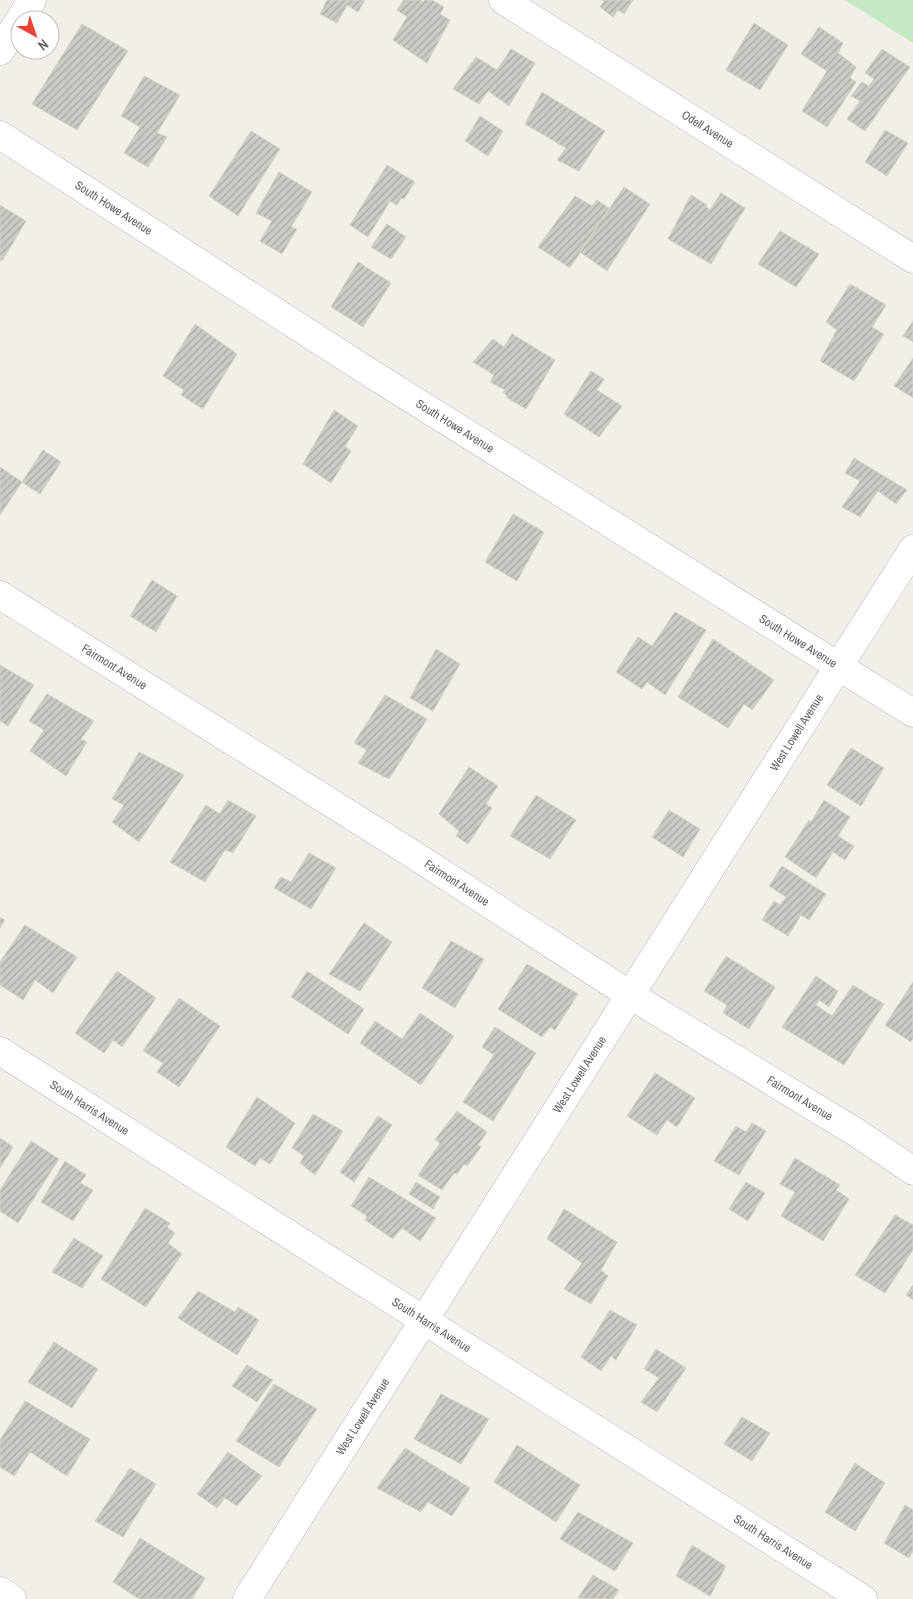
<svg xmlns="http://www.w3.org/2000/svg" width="913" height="1599" font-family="'Archivo Narrow',sans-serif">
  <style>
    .grass { fill: #c5e8c5 }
    .building { fill: url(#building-hatch); stroke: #d6d1c6 }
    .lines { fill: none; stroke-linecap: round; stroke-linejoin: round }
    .minor-casing { stroke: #b5b8bc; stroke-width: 29 }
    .secondary-casing { stroke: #b6babf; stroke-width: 29 }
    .minor { stroke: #fff; stroke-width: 28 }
    .secondary { stroke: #fff; stroke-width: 28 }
    .labels { text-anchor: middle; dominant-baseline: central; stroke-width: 4; stroke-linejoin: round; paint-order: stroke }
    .street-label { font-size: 12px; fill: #5f6368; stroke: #fff }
  </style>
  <defs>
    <pattern id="building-hatch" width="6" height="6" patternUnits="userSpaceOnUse" patternTransform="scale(1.25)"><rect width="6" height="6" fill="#cccac5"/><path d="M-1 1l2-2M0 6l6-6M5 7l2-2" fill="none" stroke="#a9a8a4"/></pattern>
  </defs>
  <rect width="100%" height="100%" fill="#f1efe8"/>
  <path class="grass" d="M845,0H913V43Z"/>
  <path class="building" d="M327,0H365L358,12L347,5L337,23L320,14Z
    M404,0H420L423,2L425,0H432L444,7L440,14L450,20L427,63L393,40L407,17L397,10Z
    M602,0H633L624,14L618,10L613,17L600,7L604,1Z
    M754,23L788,45L760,90L726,70Z
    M82,24L128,51L77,130L32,104Z
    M819,27L843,43L838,53L856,67L850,78L856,82L827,127L802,111L827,71L801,54Z
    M511,49L535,63L509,106L488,91L479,104L453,89L476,57L497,70Z
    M882,49L910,67L865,131L847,119L860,101L851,96L862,82L869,86L874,79L865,73Z
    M144,76L180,95L157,133L167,137L148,167L124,153L140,127L121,116Z
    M542,92L605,131L579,171L557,160L566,148L525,124Z
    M480,116L503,131L488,156L465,141Z
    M885,130L908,143L887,176L865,162Z
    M251,131L280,149L238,216L209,196Z
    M387,165L415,182L404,199L401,198L397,205L390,201L368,237L350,225Z
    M279,172L312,192L291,227L297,229L282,254L260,241L272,221L256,213Z
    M624,187L650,204L607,271L580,252Z
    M721,193L745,208L711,264L668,239L691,195L707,205L706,207L710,210Z
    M575,196L592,206L597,200L609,208L570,268L538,247Z
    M0,205L26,221L2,261L0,260Z
    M387,224L406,237L391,259L371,247Z
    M780,231L819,254L796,287L758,264Z
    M358,262L391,283L363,327L331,307Z
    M850,284L886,305L872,327L884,334L854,381L820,361L837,330L826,322Z
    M913,321V342L903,336Z
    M195,324L237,354L203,409L181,395L184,390L163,376Z
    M512,334L555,360L526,409L506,397L507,396L503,392L505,390L490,382L494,375L473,362L493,339L504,347Z
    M913,358V398L894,386Z
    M591,371L604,379L597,390L622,406L599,437L564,414Z
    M334,410L358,426L345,446L351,451L331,483L303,464Z
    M43,450L61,462L40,494L22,482Z
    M854,458L907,490L896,504L878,491L860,517L842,507L860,481L845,473Z
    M0,467L22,482L0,515Z
    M513,514L544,532L517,581L485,562Z
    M152,580L177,596L156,632L130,616Z
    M675,612L706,630L665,695L647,682L642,689L616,672L638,637L652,646Z
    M713,639L774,680L752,710L744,704L728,728L678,697Z
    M436,649L460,664L433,711L410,698Z
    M0,665L34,685L8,726L0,721Z
    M47,694L94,721L81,739L87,742L66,776L30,751L44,730L29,721Z
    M385,695L427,719L389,779L358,763L367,750L354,743Z
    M851,748L884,768L861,806L827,785Z
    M139,752L184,775L139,842L112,822L124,805L112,799Z
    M469,767L498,786L486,804L492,808L468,844L456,836L459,831L439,814Z
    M536,795L576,820L550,859L510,836Z
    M228,800L256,816L233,853L225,850L205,882L170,862L206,805L220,814Z
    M824,800L850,817L838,836L854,846L845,860L833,852L816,878L785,857L809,820L811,822Z
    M669,810L700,829L683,857L652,837Z
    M309,853L336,868L311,909L274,888L281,877L291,882Z
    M782,866L826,894L809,920L801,915L788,936L762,920L774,901L780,905L786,897L769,886Z
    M0,917L5,920L0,928Z
    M364,923L392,942L360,991L329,974Z
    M25,925L77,957L53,993L35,980L23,1000L0,985V962Z
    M451,941L484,959L455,1008L422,988Z
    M726,956L775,987L749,1029L723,1013L727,1005L704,991Z
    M527,964L578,994L555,1030L550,1027L542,1037L498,1009Z
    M117,971L156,998L122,1047L113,1040L104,1053L75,1033Z
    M307,971L364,1009L348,1034L291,997Z
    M816,976L838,991L829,1007L819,1000L816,1005L832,1016L853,985L884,1004L844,1065L782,1027Z
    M913,982V1038L911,1042L885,1025Z
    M179,998L220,1026L179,1087L157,1072L163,1063L143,1051Z
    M420,1013L454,1036L421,1085L360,1043L375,1021L402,1039Z
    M495,1027L536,1053L493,1121L463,1102L494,1055L482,1047Z
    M655,1073L695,1098L677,1127L667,1120L657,1135L627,1116Z
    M257,1097L295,1123L270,1164L260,1158L255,1166L226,1147Z
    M457,1111L487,1132L478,1145L481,1147L467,1166L464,1164L457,1174L454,1173L442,1190L418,1175L440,1143L435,1140Z
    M313,1114L343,1131L315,1175L300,1163L304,1156L292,1148Z
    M378,1116L392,1125L354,1182L340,1172Z
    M752,1123L766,1131L739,1175L714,1161L736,1126L746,1132Z
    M0,1138L13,1147L0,1168Z
    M31,1141L59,1159L18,1223L0,1211V1190Z
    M795,1158L840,1185L836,1190L849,1199L823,1241L781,1216L795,1192L780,1184Z
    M65,1161L86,1175L80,1183L93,1190L73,1221L41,1202Z
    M369,1177L436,1218L420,1241L402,1228L393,1239L365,1220L367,1216L351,1206Z
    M416,1182L440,1197L433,1209L409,1194Z
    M746,1182L765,1193L748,1221L729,1209Z
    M145,1208L170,1223L167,1227L175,1233L168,1243L182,1254L146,1307L101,1279Z
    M564,1209L617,1242L601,1270L608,1276L591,1304L564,1289L582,1263L547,1239Z
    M895,1215L913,1225V1250L885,1293L855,1275Z
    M74,1238L103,1256L82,1288L52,1272Z
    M913,1285V1300L906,1295Z
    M198,1291L235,1312L238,1307L259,1320L237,1355L178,1318Z
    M610,1310L637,1325L616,1360L611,1356L601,1371L581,1357Z
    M54,1342L98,1369L72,1408L28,1382Z
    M656,1349L686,1368L657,1412L641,1402L659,1378L644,1369Z
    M247,1365L273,1380L257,1402L232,1386Z
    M274,1384L317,1409L279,1467L236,1441Z
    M441,1394L489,1419L461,1464L414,1439Z
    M25,1401L90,1439L67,1476L30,1452L14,1476L0,1467V1440Z
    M742,1417L770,1433L752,1461L724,1444Z
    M517,1445L580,1485L556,1522L494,1482Z
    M405,1448L470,1488L452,1516L428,1502L421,1512L377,1488Z
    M228,1452L262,1476L237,1506L225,1498L217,1508L197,1494Z
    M855,1463L885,1483L855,1531L825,1512Z
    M130,1468L156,1484L123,1537L95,1521Z
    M905,1505L913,1510V1551L909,1558L884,1543Z
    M578,1512L633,1543L615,1571L560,1539Z
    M140,1538L205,1578L192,1599H139L113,1582Z
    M692,1545L726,1566L710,1596L676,1576Z
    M593,1575L619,1590L613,1599L578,1598Z"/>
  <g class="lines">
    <g class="minor-casing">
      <g id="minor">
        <path id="s1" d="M503,0L913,259"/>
        <path d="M0,51L32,0"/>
        <path id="s2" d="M0,135L375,376L913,713"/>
        <path id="s3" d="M0,595L414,855L630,995L857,1133L913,1171"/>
        <path id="s4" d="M0,1051L863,1599"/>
        <path id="s5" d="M247,1599L913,549"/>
      </g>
    </g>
    <g class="secondary-casing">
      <path id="secondary" d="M0,1591L12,1599"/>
    </g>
    <use href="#minor" class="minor"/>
    <use href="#secondary" class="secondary"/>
  </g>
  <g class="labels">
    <g class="street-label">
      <text stroke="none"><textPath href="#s1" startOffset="242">Odell Avenue</textPath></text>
      <text stroke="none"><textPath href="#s2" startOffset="135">South Howe Avenue</textPath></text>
      <text stroke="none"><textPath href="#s2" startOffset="540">South Howe Avenue</textPath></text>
      <text stroke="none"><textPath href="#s2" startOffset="945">South Howe Avenue</textPath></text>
      <text stroke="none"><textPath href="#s3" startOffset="135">Fairmont Avenue</textPath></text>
      <text stroke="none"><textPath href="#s5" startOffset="1026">West Lowell Avenue</textPath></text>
      <text stroke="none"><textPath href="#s3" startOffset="540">Fairmont Avenue</textPath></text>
      <text stroke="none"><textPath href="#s5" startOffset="621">West Lowell Avenue</textPath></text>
      <text stroke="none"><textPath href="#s3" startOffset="945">Fairmont Avenue</textPath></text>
      <text stroke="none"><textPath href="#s4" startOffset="106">South Harris Avenue</textPath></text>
      <text stroke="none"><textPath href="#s4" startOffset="511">South Harris Avenue</textPath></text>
      <text stroke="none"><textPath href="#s5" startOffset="216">West Lowell Avenue</textPath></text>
      <text stroke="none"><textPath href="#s4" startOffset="916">South Harris Avenue</textPath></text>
    </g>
  </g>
  <g transform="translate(35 35) rotate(140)"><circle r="24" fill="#ffffff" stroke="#bfc1c3"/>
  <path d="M0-4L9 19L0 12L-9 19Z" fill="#ea4335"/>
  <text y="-8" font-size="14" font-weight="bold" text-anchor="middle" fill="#5f6368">N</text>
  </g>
</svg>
